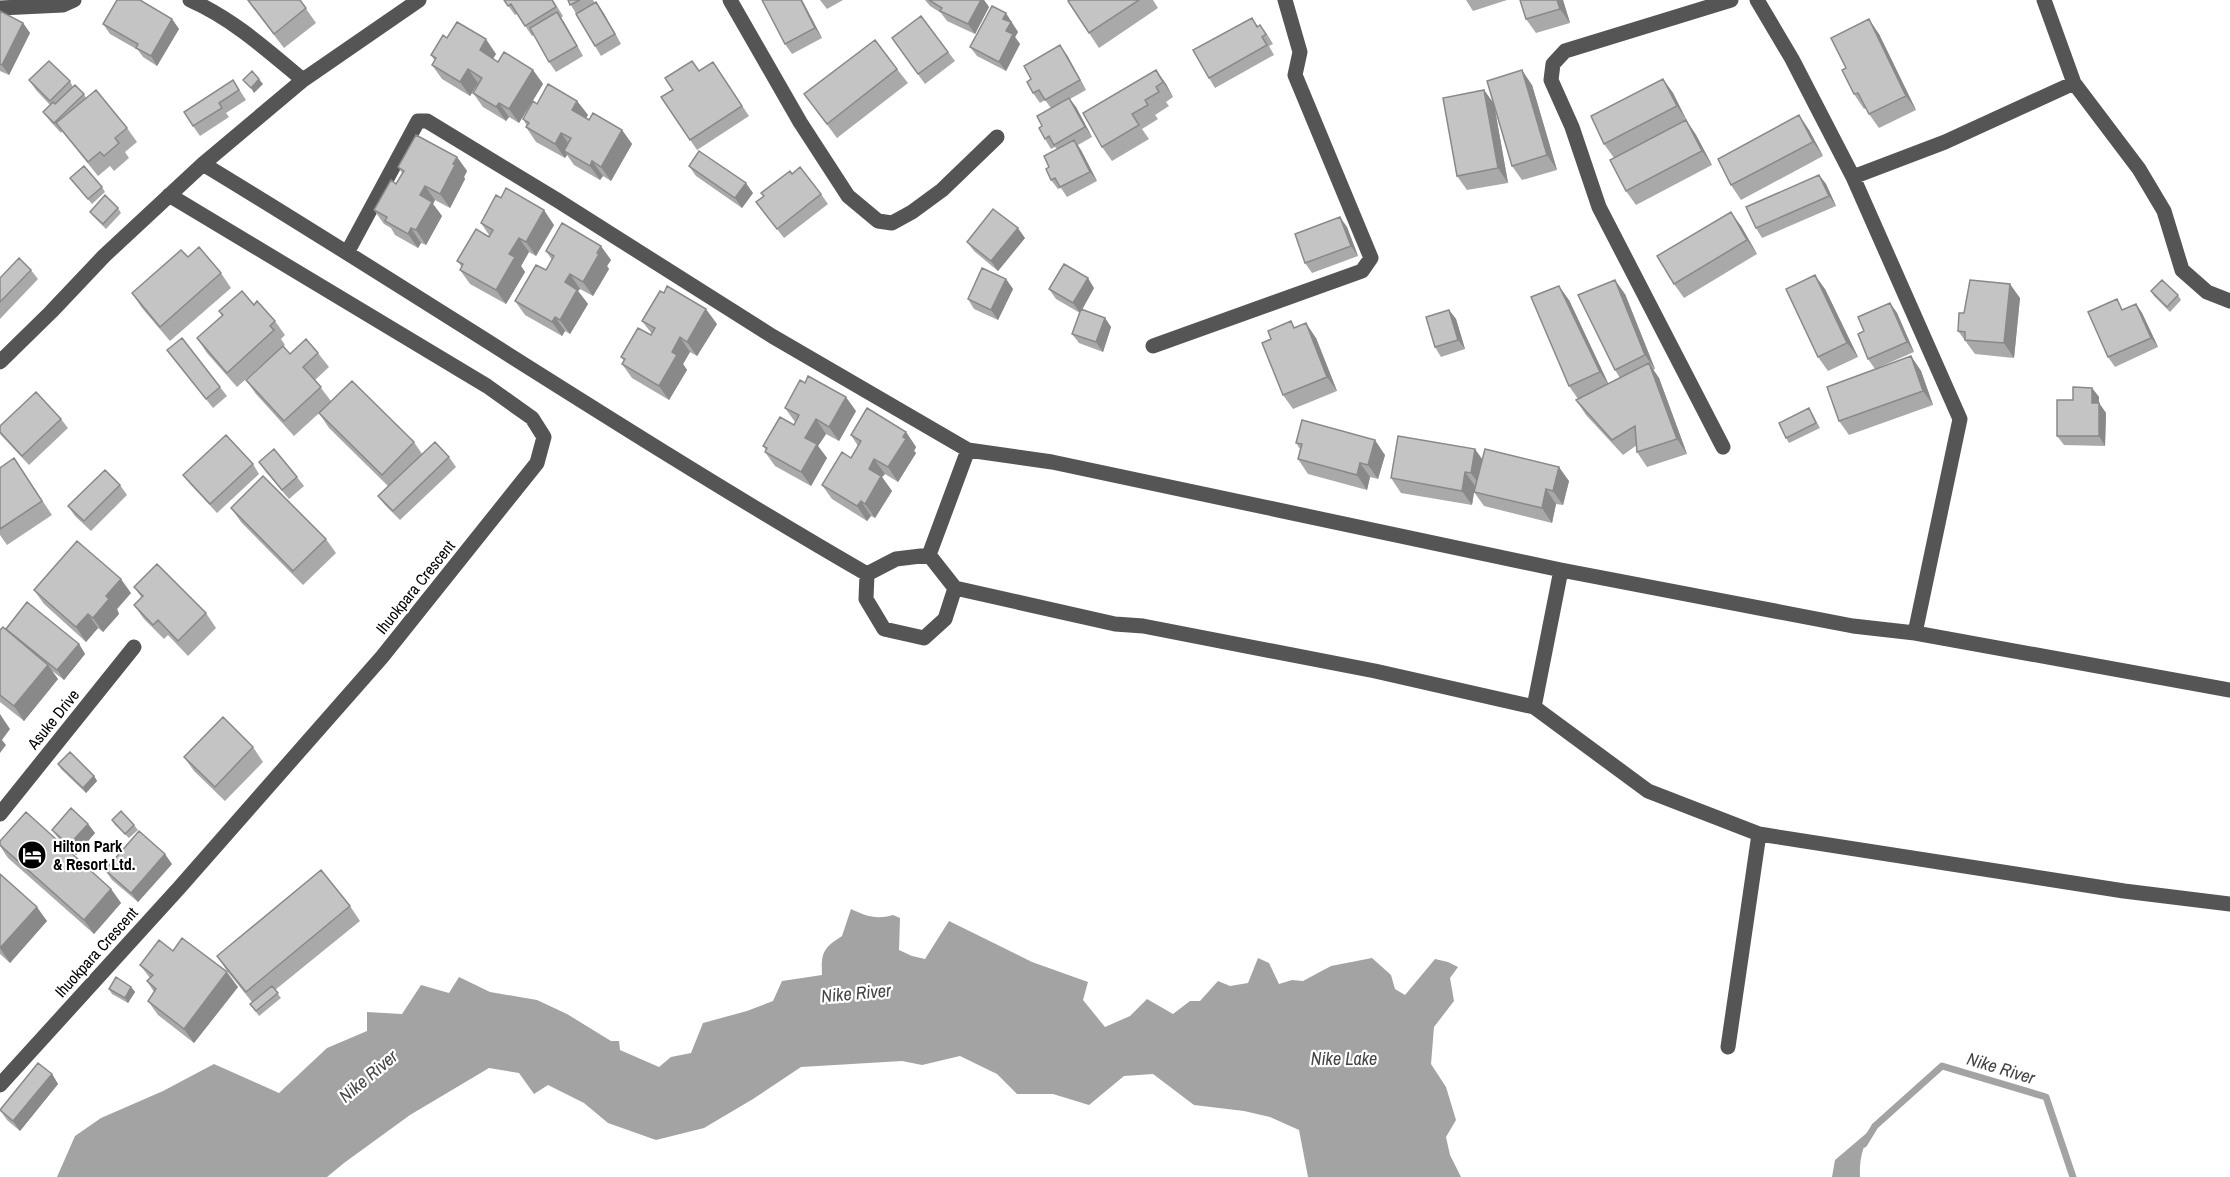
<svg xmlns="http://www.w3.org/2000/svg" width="2230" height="1177" font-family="'Archivo Narrow',sans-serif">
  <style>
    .water { fill: #a3a3a3 }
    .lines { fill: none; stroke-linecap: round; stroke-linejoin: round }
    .stream { stroke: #a3a3a3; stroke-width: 7 }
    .minor { stroke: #555; stroke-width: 15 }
    .wall { fill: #a9a9a9 }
    .shaded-wall { fill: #898989 }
    .building { fill: #c4c4c4; stroke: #898989; stroke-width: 1.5 }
    .labels { text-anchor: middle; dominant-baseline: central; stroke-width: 4.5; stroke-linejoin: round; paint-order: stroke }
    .street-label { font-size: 16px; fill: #000; stroke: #fff }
    .poi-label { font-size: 16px; font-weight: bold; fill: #000; stroke: #fff; text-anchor: start }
    .water-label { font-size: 18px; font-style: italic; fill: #444; stroke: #fff }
  </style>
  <rect width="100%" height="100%" fill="#fff"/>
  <path class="water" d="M851,909C866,916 876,920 893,915L900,918L899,950L912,956L925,959L949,921L1032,962L1088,982L1083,1000L1105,1027L1130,1016L1147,999L1173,1014L1190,1001H1200L1218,981L1230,986L1248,983L1258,958L1269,963L1279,984L1292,980L1303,981L1331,966L1372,958L1391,975L1395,989L1405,995L1435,959L1448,962L1458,967L1450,978L1454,1001L1434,1027L1431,1064L1446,1087L1456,1120L1446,1137L1450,1155L1461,1177H1308L1299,1130L1270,1117L1244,1111L1194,1105L1153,1074L1124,1076L1089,1105L1053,1094H1017L997,1074L960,1056L922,1065L902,1061L801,1067L753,1099L704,1128L656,1140L608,1123L584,1103L548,1085L534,1094L519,1073L489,1068L410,1115L344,1163L327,1177H57L75,1136L101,1118L163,1091L214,1064L279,1093L327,1048L367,1031V1012L402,1014L421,985L449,993L459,977L490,992L537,1000L567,1014L611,1041H619L620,1050L659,1067L671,1057L691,1053L703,1023L747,1011L773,1001L782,981L822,975C821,953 823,948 842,936Z
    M1875,1126C1864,1143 1859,1156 1860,1177H1832L1835,1160Z"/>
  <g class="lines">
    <path class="stream" d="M1864,1144L1875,1126L1942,1066L2046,1097L2073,1177"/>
    <path class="minor" d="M190,0C233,19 267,50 303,80
      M730,0L800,122L848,196L878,221L892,223L912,212L942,190L997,137
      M1757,0L1792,59L1853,177L1960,419L1915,633
      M2044,0L2074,83L2139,169L2164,211L2182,270L2207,292L2230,301
      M0,8L63,5L74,0
      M203,164C426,299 642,444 867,574L896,559L929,555L968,450
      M1853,177L1945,142L2074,83
      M348,251L418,121H427L557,200L772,336L968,450L1052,462L1561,570L1853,626L1915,633L2230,690
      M1153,346L1362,271L1371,258L1295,75L1300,52L1285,0
      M0,362L51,312L104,256L203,164L303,80L419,0
      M1723,447L1599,207L1572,127L1551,80L1553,64L1565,51L1731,0
      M929,555L955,588L1115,624L1143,626L1375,671L1534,707L1648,791L1759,834L2124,891L2230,904
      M867,574L866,599L884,629L924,638L945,619L955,588
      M1534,707L1561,570
      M0,814L134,647
      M1728,1047L1759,834
      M0,1085L179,888L382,657L537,463L544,437L532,418L487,386L169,195"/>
  </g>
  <path class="wall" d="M247,0H300L316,23L284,48Z
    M504,0H553L563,16L561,18L583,56L556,72L549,62L534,35L532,36L517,14L515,15Z
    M568,0H593L595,3L596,2L603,12L621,44L601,56L595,46Z
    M802,0L822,38L792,54L785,44Z
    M820,0H843L827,9Z
    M925,0H984L989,7L975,34L947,21L941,13L930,6Z
    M1070,0H1153L1158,8L1099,48L1089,33Z
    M1466,0H1507L1473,11Z
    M1563,0L1570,23L1536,33L1526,19Z
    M0,11L23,23L30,33L9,75L0,71Z
    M921,16L955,61L925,84L892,38Z
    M1252,18L1258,26L1267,34L1273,44L1269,46L1274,55L1215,88L1209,78Z
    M172,19L179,29L157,66L143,57L138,50L110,34L103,24Z
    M1013,23L1012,24L1018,32L1015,37L1020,44L1006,71L977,56L970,47Z
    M1879,34L1916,110L1879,128L1869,114L1866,108L1864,109L1854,94L1846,68Z
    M447,38L496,54L493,58L498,62L533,70L543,84L519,123L509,117L506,121L483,107L473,93L478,83L470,96L442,79L432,65L435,61L431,55Z
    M1067,55L1086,90L1070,99L1076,107L1092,137L1078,145L1097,181L1067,197L1061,188L1058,189L1051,180L1049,167L1057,149L1055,147L1051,149L1045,139L1042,126L1051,108L1045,100L1040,103L1033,93L1031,79Z
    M713,62L749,116L697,150L661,97Z
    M897,69L908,83L837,138L804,94Z
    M1156,70L1166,84L1173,97L1166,102L1169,106L1155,115L1158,119L1142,129L1149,139L1112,161L1102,147Z
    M1663,79L1673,93L1687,121L1696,135L1712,165L1636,205L1626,191L1614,158L1604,144Z
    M29,80L70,81L73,87L84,94L86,98L127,128L137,142L125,152L129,158L114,171L110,166L98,176L62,131L61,133L50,121L43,112L50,105L36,90Z
    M233,80L246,100L226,113L229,117L200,136L193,126Z
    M1532,85L1557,170L1522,180L1512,166Z
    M1484,90L1494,104L1508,183L1467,190L1457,176Z
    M577,101L588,115L586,118L622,130L632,144L611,181L603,176L600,180L574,165L567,155L565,158L536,142L526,127L527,126L523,119L537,104Z
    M1799,115L1809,130L1823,156L1741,200L1731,185Z
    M457,157L467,171L464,177L465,179L450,208L435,200L433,204L442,216L426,245L421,243L418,248L395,235L391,228L384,224L374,210L396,184L402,173L398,167Z
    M689,166L753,193L742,208L696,176Z
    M792,174L821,194L828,204L784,238L756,202Z
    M1819,175L1826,184L1836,206L1762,238L1756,228Z
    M70,178L102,187L105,192L92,204Z
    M118,208L121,213L106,229L93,216L90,212Z
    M481,223L554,225L536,256L529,252L521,266L525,272L506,304L470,284L460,270L462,267L457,261L489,235Z
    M1741,226L1757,254L1684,298L1674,284Z
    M1347,227L1358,256L1312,273L1305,263Z
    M1025,238L998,271L974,251L967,242Z
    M546,251L611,260L607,266L609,269L593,296L580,289L578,291L588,304L570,334L565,331L562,336L525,315L515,301L546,270L552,260Z
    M31,270L38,279L0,319V278Z
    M221,273L231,288L170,341L142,308L132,293Z
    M1006,279L1013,289L998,320L974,309L968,299Z
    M1094,288L1082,310L1105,318L1111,327L1103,352L1079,343L1072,334L1080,313L1056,299L1049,289Z
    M1825,289L1858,357L1828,371L1818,357Z
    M2151,291L2178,295L2181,300L2170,312L2154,296Z
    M1625,294L1655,369L1653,370L1659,378L1687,454L1647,467L1637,452V445L1623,455L1586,415L1576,400L1578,399L1569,386V300L1608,384L1620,378L1615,370Z
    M2020,298L2014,358L1975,354L1958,331Z
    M1890,303L1897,313L1914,352L1875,369L1868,359L1864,331Z
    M2136,304L2142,313L2158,347L2115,367L2108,357L2124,309Z
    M254,305L275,321L285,335L281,339L285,345L283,346L290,354L318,353L329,367L315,380L331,401L414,442L422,454L449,457L456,467L400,520L385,505L378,496L388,486L329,428L319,413L328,405L294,436L256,394L246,380L266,361L237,387L207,353L197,338L222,316L219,311Z
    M1449,310L1456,319L1465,349L1441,357L1435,347Z
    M642,321L717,324L697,356L690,352L683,364L687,370L669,400L632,378L622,364L624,361L621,357L652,334Z
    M1295,327L1316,338L1337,391L1293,409L1283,395L1271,339Z
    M167,350L220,387L227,396L213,408Z
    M1911,356L1921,371L1933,405L1849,435L1839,421Z
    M2092,388L2099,397V403L2106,413L2105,446L2064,445L2057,436L2073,400Z
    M785,408L856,411L839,441L826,434L818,446L827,458L811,486L775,466L765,452L766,450L763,446L794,425L795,422Z
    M1812,413L1820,428L1789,443L1786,438Z
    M61,419L68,428L29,465L0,434V426Z
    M906,432L916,447L914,451L916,453L898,482L885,474L882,477L892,491L875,518L871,516L867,521L832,499L822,485L851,458L858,446L851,435Z
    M1296,443L1385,455L1378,479L1370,477L1367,490L1308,474L1298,459L1300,449Z
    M1482,460L1569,481L1563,505L1556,504L1552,523L1484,506L1474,492L1472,505L1401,493L1391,478Z
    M259,462L297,477L304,486L289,499L266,472Z
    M253,464L259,474L217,513L190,484L183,475Z
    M0,468L24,473L52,515L7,545L0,535Z
    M120,485L127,495L91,531L75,516L68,506Z
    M231,508L326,539L336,553L303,585L241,522Z
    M134,587L206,613L216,628L188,656L168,635L164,639L144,619L134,605L142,598Z
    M34,590L131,593L117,609L119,614L103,632L98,628L86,642L44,604Z
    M0,630L79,644L85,654L64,680L51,670L58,679L24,721L0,702Z
    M253,747L263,762L225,801L194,771L184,757Z
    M58,764L94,776L97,781L86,793L61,769Z
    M112,820L134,825L138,830L129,838L115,825Z
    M88,824L95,833L76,855L59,839L52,830Z
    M0,841L111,889L121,903L94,934L8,858L0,846Z
    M172,864L138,902L112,880L105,870Z
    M0,874L47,921L10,963L0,954Z
    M350,906L360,921L275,990L281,998L259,1016L250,1004L252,1002L227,971L217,956Z
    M173,951L238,987L194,1043L158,1015L148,1001L154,992L147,981L150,978L140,965Z
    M131,987L135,992L128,1003L112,994L109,989Z
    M52,1074L58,1084L20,1131L7,1120L0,1110Z"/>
  <path class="shaded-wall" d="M801,0H802L822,38L815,28Z
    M981,0H984L989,7L975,34L968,24Z
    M1557,0H1563L1570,23L1560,9Z
    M596,2L603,12L621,44L615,34Z
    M557,12L564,22L583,56L577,46Z
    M1006,13L1018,32L1015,37L1020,44L1006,71L999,62L1006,31L1003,19Z
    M172,19L179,29L157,66L151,56Z
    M1869,19L1879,34L1916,110L1906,96Z
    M23,23L30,33L9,75L2,65Z
    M486,39L496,54L490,64L480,50Z
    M1060,45L1067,55L1086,90L1080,80Z
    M468,69L478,83L470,96L460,82Z
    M533,70L543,84L519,123L509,109Z
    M1156,70L1166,84L1173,97L1163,82Z
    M1522,70L1532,85L1557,170L1547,155Z
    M259,79L263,84L254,93L251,88Z
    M1663,79L1673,93L1687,121L1677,106Z
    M1484,90L1494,104L1508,183L1498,168Z
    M1069,98L1076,107L1092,137L1085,127Z
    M577,101L588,115L582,125L572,110Z
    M499,103L509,117L506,121L496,107Z
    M1799,115L1809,130L1823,156L1813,142Z
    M1686,120L1696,135L1712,165L1702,151Z
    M622,130L632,144L611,181L601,167Z
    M561,133L571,147L564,151L567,155L565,158L555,144Z
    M1074,140L1081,150L1097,181L1090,172Z
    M457,157L467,171L464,177L465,179L450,208L440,194Z
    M592,161L603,176L600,180L590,166Z
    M1819,175L1826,184L1836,206L1829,196Z
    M746,183L753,193L742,208L735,198Z
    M425,186L435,200L433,204L442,216L426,245L416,230L420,195Z
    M544,210L554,225L536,256L526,242Z
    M1731,212L1741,226L1757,254L1747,240Z
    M1340,217L1347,227L1358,256L1351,246Z
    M411,228L421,243L418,248L408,234Z
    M1018,228L1025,238L998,271L991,261Z
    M519,238L529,252L521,266L525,272L506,304L496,290L509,254Z
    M601,246L611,260L607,266L609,269L593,296L583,282Z
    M570,274L580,289L578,291L588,304L570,334L560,320L565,282Z
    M1815,275L1825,289L1858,357L1847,343Z
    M1088,278L1094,288L1080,313L1073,303Z
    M1006,279L1013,289L998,320L991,310Z
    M1615,280L1625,294L1655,369L1645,355Z
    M2010,284L2020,298L2014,358L2004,343Z
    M1559,286L1569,300L1610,387L1600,372Z
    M1890,303L1897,313L1914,352L1907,342Z
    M2136,304L2142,313L2158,347L2151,338Z
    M706,309L717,324L697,356L687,342Z
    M1449,310L1456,319L1465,349L1458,340Z
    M555,317L565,331L562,336L552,322Z
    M1105,318L1111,327L1103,352L1096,342Z
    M1306,323L1316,338L1337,391L1327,377Z
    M680,337L690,352L683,364L687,370L669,400L659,386L672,352Z
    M1911,356L1921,371L1933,405L1923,391Z
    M1649,363L1659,378L1687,454L1677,439Z
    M2092,388L2099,397L2098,413L2092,403Z
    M846,397L856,411L839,441L829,427Z
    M2099,403L2106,413L2105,446L2099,436Z
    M816,419L826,434L818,446L827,458L811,486L801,472L805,438Z
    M906,432L916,447L914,451L916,453L898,482L888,467Z
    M1375,440L1385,455L1378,479L1368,465Z
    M1475,449L1485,463L1481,487L1471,473Z
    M874,459L885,474L882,477L892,491L875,518L865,504L869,469Z
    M1360,463L1370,477L1367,490L1357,475Z
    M1559,467L1569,481L1563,505L1553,491Z
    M1465,472L1475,486L1472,505L1462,491Z
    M1546,489L1556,504L1552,523L1542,508Z
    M861,501L871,516L867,521L857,506Z
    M121,579L131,593L117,609L119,614L103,632L93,618L106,596Z
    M88,614L98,628L86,642L76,627Z
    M79,644L85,654L64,680L57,670Z
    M48,665L58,679L24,721L14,706Z
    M0,714L10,729L2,740L6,745L0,753Z
    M94,776L97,781L86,793L83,788Z
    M88,824L95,833L76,855L69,845Z
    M165,854L172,864L138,902L131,893Z
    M111,889L121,903L94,934L84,920Z
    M37,907L47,921L10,963L0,948Z
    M227,972L238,987L194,1043L184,1029Z
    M131,987L135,992L128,1003L125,998Z
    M52,1074L58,1084L20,1131L13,1121Z"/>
  <path class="building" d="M117,0H140L172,19L151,56L136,48L138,44L103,24Z
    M248,0H300L306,8L274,34Z
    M504,0H552L556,7L525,26L511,4L508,6Z
    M568,0H580L570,5Z
    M762,0H801L815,28L785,44Z
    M929,0H981L968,24L940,11L942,8Z
    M1070,0H1139L1089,33L1068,1Z
    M1520,0H1557L1560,9L1526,19Z
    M596,2L615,34L595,46L576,14Z
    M992,6L1006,13L1003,19L1011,22L1006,31L1013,34L999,62L970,47Z
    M0,11L23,23L2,65L0,64Z
    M557,12L577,46L549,62L530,28Z
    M921,16L948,52L918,74L892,38Z
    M1252,18L1257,27L1260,25L1266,34L1262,37L1267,45L1209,78L1193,50Z
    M1869,19L1906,96L1869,114L1858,93L1854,94L1842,70L1846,68L1831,38Z
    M457,22L486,39L480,50L498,62L504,52L533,70L509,109L499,103L496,107L473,93L482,78L468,69L460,82L432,65L436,58L431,55L443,35L447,38Z
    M875,40L897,69L827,124L804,94Z
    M1060,45L1080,80L1045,100L1039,90L1033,93L1027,82L1031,79L1024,66Z
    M49,61L70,81L50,101L29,80Z
    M692,61L699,71L713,62L742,106L690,140L661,97L673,90L665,78Z
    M1156,70L1163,82L1156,87L1159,92L1145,100L1148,105L1132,114L1139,125L1102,147L1083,113Z
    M1522,70L1547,155L1512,166L1487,81Z
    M252,71L259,79L251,88L243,80Z
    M1663,79L1677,106L1604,144L1591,116Z
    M233,80L239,90L219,103L222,108L193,126L184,112Z
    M548,84L577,101L572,110L589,120L593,113L622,130L601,167L592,161L590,166L564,151L571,138L561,133L555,144L526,127L529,123L523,119L533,101L537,104Z
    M75,85L84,94L54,123L43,112L53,102L55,104Z
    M96,90L127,128L115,138L119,143L104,156L100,152L88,162L56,123Z
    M1484,90L1498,168L1457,176L1443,98Z
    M1069,98L1085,127L1054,145L1049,136L1045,139L1039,128L1042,126L1037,116Z
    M1799,115L1813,142L1731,185L1718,159Z
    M1686,120L1702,151L1626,191L1610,160Z
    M416,135L457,157L453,164L455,165L440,194L425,186L420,195L432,202L416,230L411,228L408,234L385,221L387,217L374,210L391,180L396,184L404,171L398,167Z
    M1074,140L1090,172L1060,187L1055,178L1051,180L1046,169L1049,167L1044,156Z
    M699,151L746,183L735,198L689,166Z
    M84,166L102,187L88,199L70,178Z
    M800,167L821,194L777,229L756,202L764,196L761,193L790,171L792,174Z
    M1819,175L1829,196L1756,228L1746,207Z
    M506,188L544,210L526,242L519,238L509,254L515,257L496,290L460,270L463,264L457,261L476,229L489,237L493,230L481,223L496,195L501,198Z
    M105,195L118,208L103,224L90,212Z
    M993,209L1018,228L991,261L967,242Z
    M1731,212L1747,240L1674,284L1657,256Z
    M1340,217L1351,246L1305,263L1295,234Z
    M562,223L601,246L597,253L599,254L583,282L570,274L565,282L577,290L560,320L555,317L552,322L515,301L536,265L546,270L554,256L546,251Z
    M199,247L221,273L160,327L132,293L181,250L188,257Z
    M19,258L31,270L0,302V278Z
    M1064,264L1088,278L1073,303L1049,289Z
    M982,268L1006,279L991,310L968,299Z
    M1815,275L1847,343L1818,357L1786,289Z
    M1615,280L1645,355L1615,370L1578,295Z
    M1970,280L2010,284L2004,343L1965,340V332L1958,331L1959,313H1964Z
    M2162,280L2178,295L2167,307L2151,291Z
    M667,286L706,309L687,342L680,337L672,352L677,355L659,386L622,364L625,359L621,357L638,328L651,335L655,328L642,321L660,291L664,293Z
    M1559,286L1600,372L1569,386L1531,297Z
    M242,291L254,305L257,301L275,321L270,326L274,330L227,373L197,338L223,315L219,311Z
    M2117,299L2122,310L2136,304L2151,338L2108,357L2088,312Z
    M1890,303L1907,342L1868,359L1858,334L1864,331L1858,317Z
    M1081,309L1105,318L1096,342L1072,334Z
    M1449,310L1458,340L1435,347L1426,317Z
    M1291,321L1294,328L1306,323L1327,377L1283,395L1262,343L1271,339L1268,331Z
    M182,338L220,387L206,399L167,350Z
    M306,339L318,353L303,367L321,387L284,421L246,380L283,346L290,354Z
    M1911,356L1923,391L1839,421L1827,387Z
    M1649,363L1677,439L1637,452L1635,426L1612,440L1576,400Z
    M808,376L846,397L829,427L816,419L805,438L817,444L801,472L765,452L767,448L763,446L780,417L794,425L799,415L785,408L800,380L805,383Z
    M352,381L414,442L382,475L319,413Z
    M2073,387L2092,388V403H2099V436H2057V400H2073Z
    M36,392L61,419L22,456L0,432V426Z
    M867,408L906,432L903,437L906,439L888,467L874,459L869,469L881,476L865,504L861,501L857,506L822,485L842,452L851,458L861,441L851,435Z
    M1809,408L1816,423L1786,438L1779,423Z
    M1302,420L1375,440L1368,465L1360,463L1357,475L1298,459L1302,444L1296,443Z
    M226,435L253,464L210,504L183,475Z
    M1398,436L1475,449L1471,473L1465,472L1462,491L1391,478Z
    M435,442L449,457L393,511L378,496Z
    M274,449L297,477L282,490L259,462Z
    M1485,449L1559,467L1553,491L1546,489L1542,508L1474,492Z
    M14,458L42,501L0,529V468Z
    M105,470L120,485L84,521L68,506Z
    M263,476L326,539L293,571L231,508Z
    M77,541L121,579L106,596L109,599L93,618L88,614L76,627L34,590Z
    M157,564L206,613L178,641L158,620L153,625L134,605L143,596L134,587Z
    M27,602L79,644L57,670L6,629Z
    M3,627L48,665L14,706L0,695V630Z
    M223,717L253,747L215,787L184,757Z
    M70,752L94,776L83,788L58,764Z
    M71,808L88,824L69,845L52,830Z
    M121,811L134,825L125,834L112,820Z
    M26,812L111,889L84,920L0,845V841Z
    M139,831L165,854L131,893L105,870Z
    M321,870L350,906L246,992L217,956Z
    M0,874L37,907L0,948Z
    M182,938L227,972L184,1029L148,1001L156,989L147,981L153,975L140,965L159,940L173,951Z
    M116,977L131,987L125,998L109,989Z
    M272,986L278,993L256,1011L250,1004Z
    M38,1063L52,1074L13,1121L0,1110Z"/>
  <defs>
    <g id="hotel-disc" transform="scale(1.5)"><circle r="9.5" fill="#000" stroke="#fff"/><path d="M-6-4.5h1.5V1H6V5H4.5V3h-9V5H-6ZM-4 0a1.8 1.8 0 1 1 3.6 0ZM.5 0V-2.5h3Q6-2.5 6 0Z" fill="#fff"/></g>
  </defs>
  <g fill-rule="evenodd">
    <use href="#hotel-disc" x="32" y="855"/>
  </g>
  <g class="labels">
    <g class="street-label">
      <text transform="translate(415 587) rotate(-51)">Ihuokpara Crescent</text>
      <text transform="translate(53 719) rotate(-51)">Asuke Drive</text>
      <text transform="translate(96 952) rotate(-48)">Ihuokpara Crescent</text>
    </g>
    <g class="poi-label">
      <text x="53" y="846">Hilton Park<tspan x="53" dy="18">&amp; Resort Ltd.</tspan></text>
    </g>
    <g class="water-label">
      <text transform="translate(856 993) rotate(-5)">Nike River</text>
      <text x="1344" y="1058">Nike Lake</text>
      <text transform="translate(2001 1068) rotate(17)">Nike River</text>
      <text transform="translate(368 1076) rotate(-40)">Nike River</text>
    </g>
  </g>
</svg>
